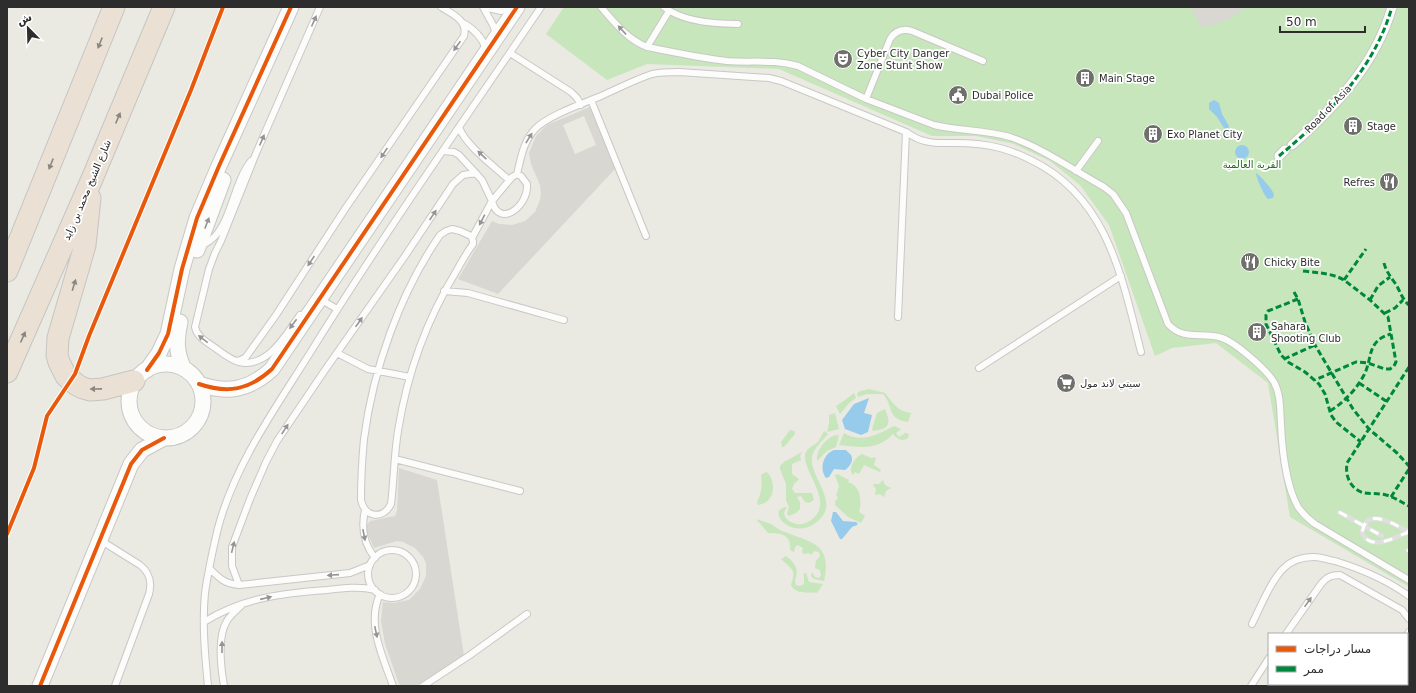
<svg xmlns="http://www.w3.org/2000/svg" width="1416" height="693" font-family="'DejaVu Sans','Noto Naskh Arabic',sans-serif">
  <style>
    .green { fill: #c7e6bc }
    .plaza { fill: #d8d7d1; fill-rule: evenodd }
    .water { fill: #97cbeb }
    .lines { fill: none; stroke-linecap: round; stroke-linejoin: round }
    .service-casing { stroke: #c8c8c7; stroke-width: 8 }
    .pedestrian-casing { stroke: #c8c8c7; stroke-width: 11 }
    .tertiary-casing { stroke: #c8c8c7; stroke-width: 17 }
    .motorway-casing { stroke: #c6c5c3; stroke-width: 23 }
    .service { stroke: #fcfcfb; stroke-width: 6 }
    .pedestrian { stroke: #fcfcfb; stroke-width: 9 }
    .tertiary { stroke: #fcfcfb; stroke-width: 15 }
    .motorway { stroke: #eae0d4; stroke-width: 21 }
    .rail-casing { stroke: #dfdfdf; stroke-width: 4.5 }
    .rail { stroke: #fff; stroke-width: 3; stroke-dasharray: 9; stroke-linecap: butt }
    .quiet { stroke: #00873e; stroke-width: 3; stroke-dasharray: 6 3; stroke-linecap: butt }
    .cycleway-casing { stroke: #fff; stroke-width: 6 }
    .cycleway { stroke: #e8590c; stroke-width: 4 }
    .oneway { fill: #949494 }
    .oneway2 { fill: #8c8680 }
    .labels { text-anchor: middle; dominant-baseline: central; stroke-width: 3.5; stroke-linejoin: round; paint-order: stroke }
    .poi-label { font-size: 10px; fill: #2d2d2d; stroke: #fff; text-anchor: start }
    .street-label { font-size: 10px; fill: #2d2d2d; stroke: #fff }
    .park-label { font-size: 10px; fill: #216c1b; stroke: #fff }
  </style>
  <rect width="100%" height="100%" fill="#eae9e2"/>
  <path class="green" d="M564,7H1409V587L1290,517L1268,383L1216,343L1172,348L1155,356L1109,225L1080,185L1050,161L1014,144L976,136H932L779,69L647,64L607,80L546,34Z
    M869,389L885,393C893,403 897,411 911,413L908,422C886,419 894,406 883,394H867L858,397L857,393L861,391Z
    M854,393L856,398L849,403L840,414L836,406L845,400Z
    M885,409C891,424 890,429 873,431L872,429L877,413Z
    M835,413L839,429L827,432L829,424V415Z
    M894,426L901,429L896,433L899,437L905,433H907L909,435L908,438C902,442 897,439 893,434C877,451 861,447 839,445L844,433C862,444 878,434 894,426Z
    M790,430L794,431L795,434L784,447H782L781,442Z
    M824,431L828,434C822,441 813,449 812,457C809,477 838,499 821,518C795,546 763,509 787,507L784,512L785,517C789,522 795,525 802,524C808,523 814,519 817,514C829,496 804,473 805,454L808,449L818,442Z
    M839,435L836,447L827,451L817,461C816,450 827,435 839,435Z
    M802,452L800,456L801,460L792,464V474L799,479L794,484L792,489L795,493H812L814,500L809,503L805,502L801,496L797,497L800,502V509L796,513L789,516L787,514L789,507L786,500V484L780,469V466L784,462Z
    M862,454L871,458L876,457L874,465L881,470L880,472L864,465L859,474L855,472L853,475C847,469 855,457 862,454Z
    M766,472L768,473C777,484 774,503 758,505L757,502C762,493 762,485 761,475Z
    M837,474L849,480L848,482C861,486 862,501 859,512L865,516L861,523L848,517L835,505V502L838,497L836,496L839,486L835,475Z
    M883,480L885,485L891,488L886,491L884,497L880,494L875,495L876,489L873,485L874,484H879Z
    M756,519C761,521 767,522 771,524C776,527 780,531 785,532C813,543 832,544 824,581L814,579L811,576L812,572L815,577L819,578L821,575L820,570L815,568L816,561L820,556L819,552L814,551L811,555L809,553L804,554L802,552L803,548L798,545L795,547L794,552L790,550C792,534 779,533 768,533Z
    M786,556C796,564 799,569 795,581L796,585L800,586L804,584V573H806L809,582L823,584L817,593C808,592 796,595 791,585C796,568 793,571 781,559Z"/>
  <path class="plaza" d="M1190,7H1246L1231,18L1222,22L1202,28Z
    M590,107L616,168L498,294L458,279L492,221L499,224L512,225L525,221L535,212L540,200L541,193L540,185L531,164L529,153L536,136L547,125ZM584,116L596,145L575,154L563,125Z
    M399,468L437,480L464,656L416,686H401L399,684L385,644L381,621L383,602L394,603L409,600L420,589L426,576V563L423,557L415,548L403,542L397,541L374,548L366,530L367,525L370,521L395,516L397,511Z"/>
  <path class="water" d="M1214,100L1219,103L1222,114L1229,126L1228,131L1224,128L1217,117L1209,109V103Z
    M1235 152a7 7 0 1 1 14 0a7 7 0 1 1-14 0Z
    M1256,173C1260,175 1274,191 1274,195L1273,198L1268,199C1264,196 1256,177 1256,173Z
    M869,398L864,413L872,415L868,432L861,435L845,429L842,420L854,404Z
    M834,450H846L851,455C854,461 850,466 845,470L834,469L829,477L826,478C819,469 823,454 834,450Z
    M833,512H836L843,521L856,522L858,524L857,525L852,527L842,539H840L831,521Z"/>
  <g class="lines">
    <g class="service-casing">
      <path id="service" d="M483,7L493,25L496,34
        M484,7L501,11L513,8
        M601,7C615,23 627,39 647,47C673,52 700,58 727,61C751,63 774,59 798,66L866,99L934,125C959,131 985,130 1010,137C1043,148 1073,170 1104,187L1113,194L1126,213L1168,324C1184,341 1199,332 1219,337C1233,340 1266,369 1274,382C1281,395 1280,410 1281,424C1282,448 1286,486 1298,507C1303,514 1308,519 1315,524L1409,580
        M664,7C683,22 714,24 738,24
        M463,23C474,29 482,37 486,49
        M647,47L669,11
        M510,53L571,92L577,98L581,105
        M866,99L890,39C895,31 902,28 912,31L983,61
        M591,100L646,236
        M459,127C465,145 495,167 509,180
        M443,151L454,152L459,155L482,180L492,201L472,238
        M1076,171L1098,141
        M517,174C521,158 523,142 535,129C549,115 582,104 601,96C617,89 634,80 652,74C661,72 670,72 679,72L769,78L781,81L906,132C912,136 918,140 925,141C934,144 945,143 955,143C970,143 985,144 1000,148C1011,151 1021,155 1031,160C1108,197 1122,278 1141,352
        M517,174L521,176L527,184C529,206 499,229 492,201L512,177Z
        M452,229L460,231L471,236L473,241V244C467,252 462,261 457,270C427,319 407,374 398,431C394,455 394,480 391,504C383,520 365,518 361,500C361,480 362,460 364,439C373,369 400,293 440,235L446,231Z
        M201,246C205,244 209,242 212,239C231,223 234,182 251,161
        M444,291L468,293L564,320
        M320,299L337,309
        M300,315C286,334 268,369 239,362C231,360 225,355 218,350C209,343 197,338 195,327L209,269L215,253L221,241L257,151L320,7
        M898,317L906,132
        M337,353L368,369L410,377
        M236,361L241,360L246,357L276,315L345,209L464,36C468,20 452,14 441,7
        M979,368L1121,276
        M395,459L520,491
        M365,510C361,528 363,543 375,558
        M100,540L140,565C150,573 152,582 149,594L115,686
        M368 574a24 24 0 1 1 48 0a24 24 0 1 1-48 0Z
        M210,569C219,578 225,584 239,585L350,573L370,565
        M239,585L232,566V547L250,499L266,462L277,441L325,370L405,256L453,184L463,175L476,173
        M380,594C366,624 383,657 393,686
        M204,622C242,598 283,593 327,590C343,588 360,586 375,590
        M1252,624C1260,608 1271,580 1284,568C1292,560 1303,557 1314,557C1321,557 1328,560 1335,561C1361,569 1387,580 1409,596
        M1286,634L1321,584C1327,577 1331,575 1340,575L1402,610L1409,619
        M1407,635L1409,632
        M1327,684L1330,686
        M208,686C205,656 202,623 205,593C208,572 213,549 218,528C235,464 275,409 310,353C383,235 463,122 541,7
        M224,686C221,668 217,636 227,621C230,615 237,610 242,605
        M423,686L470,655L527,614
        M1251,686L1269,658
        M1372,686L1374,684"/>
    </g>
    <g class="pedestrian-casing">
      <path id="pedestrian" d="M1292,145C1335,107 1376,64 1392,7
        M1279,156L1285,150"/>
    </g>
    <g class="tertiary-casing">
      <path id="tertiary" d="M197,250L223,180
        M180,322C176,339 176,353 184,369
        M129 401a37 37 0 1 1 74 0a37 37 0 1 1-74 0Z
        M147,370L159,353L168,334L182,269L197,218L219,166L291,7
        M199,384C228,394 249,390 272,369L517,7
        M40,686L131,464L142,450L164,438"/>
    </g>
    <g class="motorway-casing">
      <path id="motorway" d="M90,198L85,245L79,266L58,338L57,355L59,362L66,376L77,385L83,388L90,390L103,389L134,381
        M7,271L114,7
        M7,372L92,179L164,7"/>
    </g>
    <use href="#service" class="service"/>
    <use href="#pedestrian" class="pedestrian"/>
    <use href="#tertiary" class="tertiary"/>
    <use href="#motorway" class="motorway"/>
    <g class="rail-casing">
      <path id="rail" d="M1339,512L1382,536
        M1409,532C1395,537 1371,552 1362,533C1366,505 1395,525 1409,532
        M1407,550L1409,551"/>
    </g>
    <use href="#rail" class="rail"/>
    <path class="quiet" d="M1279,156C1327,116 1374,70 1392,7
      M1384,263C1386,271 1390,276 1395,283C1400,290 1401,298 1409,305
      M1303,271C1318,273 1332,273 1344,280L1370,300L1388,317L1396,362L1394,366L1390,369H1385L1368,363L1356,362L1315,380
      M1344,280L1366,249
      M1294,292L1298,299L1305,322L1315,345L1353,409L1369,429L1397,453L1409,466
      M1298,299L1268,311L1266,315V324L1281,355L1288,362L1305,372L1319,384L1325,394L1331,415L1336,422L1361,442
      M1370,300L1378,286L1390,277
      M1385,313L1395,308L1403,300
      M1284,359L1315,345
      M1409,367L1347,463C1345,476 1350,489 1364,493C1371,494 1379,493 1386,495C1394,497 1401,502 1409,506
      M1359,383L1386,401
      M1330,411C1344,402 1356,390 1364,375C1373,358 1366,341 1391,334
      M1391,497L1409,469"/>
    <g class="cycleway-casing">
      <path id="cycleway" d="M147,370L159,353L168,334L182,269L197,218L219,166L291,7
        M199,384C228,394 249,390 272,369L517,7
        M7,534L34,468L47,416L75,374L89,336L191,90L223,7
        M40,686L131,464L142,450L164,438"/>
    </g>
    <use href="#cycleway" class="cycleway"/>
  </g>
  <defs><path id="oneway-solid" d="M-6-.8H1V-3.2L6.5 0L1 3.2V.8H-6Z"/></defs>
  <g class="oneway">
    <use href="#oneway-solid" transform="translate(314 21) rotate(-66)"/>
    <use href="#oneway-solid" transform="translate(622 30) rotate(-133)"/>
    <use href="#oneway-solid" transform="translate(457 46) rotate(125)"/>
    <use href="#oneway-solid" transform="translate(529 138) rotate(-58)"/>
    <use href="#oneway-solid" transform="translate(262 140) rotate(-67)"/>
    <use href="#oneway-solid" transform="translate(384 153) rotate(124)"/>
    <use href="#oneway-solid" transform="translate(482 155) rotate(-137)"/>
    <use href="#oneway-solid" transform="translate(433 215) rotate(-56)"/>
    <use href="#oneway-solid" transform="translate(482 220) rotate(118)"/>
    <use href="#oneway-solid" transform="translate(207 223) rotate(-69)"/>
    <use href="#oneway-solid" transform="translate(311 261) rotate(124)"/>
    <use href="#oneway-solid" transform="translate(359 322) rotate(-55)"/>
    <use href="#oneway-solid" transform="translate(293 324) rotate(127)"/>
    <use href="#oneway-solid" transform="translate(203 339) rotate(-142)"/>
    <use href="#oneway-solid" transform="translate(285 429) rotate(-57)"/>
    <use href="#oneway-solid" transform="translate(364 535) rotate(79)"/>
    <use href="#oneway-solid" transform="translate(233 547) rotate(-76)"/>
    <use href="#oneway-solid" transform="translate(333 575) rotate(176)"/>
    <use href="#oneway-solid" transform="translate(266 598) rotate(-13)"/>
    <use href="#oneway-solid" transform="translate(1308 602) rotate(-55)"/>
    <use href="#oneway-solid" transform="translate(376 632) rotate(78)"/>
    <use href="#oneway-solid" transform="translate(222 647) rotate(-89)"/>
  </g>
  <g class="oneway2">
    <use href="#oneway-solid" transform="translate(100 43) rotate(112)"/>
    <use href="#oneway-solid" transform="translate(118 118) rotate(-67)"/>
    <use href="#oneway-solid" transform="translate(51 164) rotate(112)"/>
    <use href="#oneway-solid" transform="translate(74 285) rotate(-73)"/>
    <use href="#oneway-solid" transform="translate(23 337) rotate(-66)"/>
    <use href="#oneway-solid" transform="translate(96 389) rotate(179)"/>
  </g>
  <defs>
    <g id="theatre-disc" transform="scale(1)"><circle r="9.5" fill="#6f6f6c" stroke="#fff"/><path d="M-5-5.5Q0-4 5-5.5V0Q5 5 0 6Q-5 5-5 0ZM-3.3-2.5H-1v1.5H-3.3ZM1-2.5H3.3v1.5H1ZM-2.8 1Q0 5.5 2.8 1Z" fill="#fff"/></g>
    <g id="building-disc" transform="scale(1)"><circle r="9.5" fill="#6f6f6c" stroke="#fff"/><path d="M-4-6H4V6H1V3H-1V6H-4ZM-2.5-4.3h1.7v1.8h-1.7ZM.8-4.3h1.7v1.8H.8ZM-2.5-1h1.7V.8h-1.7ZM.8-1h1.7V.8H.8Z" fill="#fff"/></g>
    <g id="civic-disc" transform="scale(1)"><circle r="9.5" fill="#6f6f6c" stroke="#fff"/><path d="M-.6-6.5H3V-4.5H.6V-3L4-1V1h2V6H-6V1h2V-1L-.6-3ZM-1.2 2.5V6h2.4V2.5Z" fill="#fff"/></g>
    <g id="restaurant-disc" transform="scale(1)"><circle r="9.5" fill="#6f6f6c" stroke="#fff"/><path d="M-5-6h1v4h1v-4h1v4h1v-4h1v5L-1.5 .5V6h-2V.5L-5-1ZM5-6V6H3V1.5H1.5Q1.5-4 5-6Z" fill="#fff"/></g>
    <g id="supermarket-disc" transform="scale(1)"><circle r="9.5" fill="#6f6f6c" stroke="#fff"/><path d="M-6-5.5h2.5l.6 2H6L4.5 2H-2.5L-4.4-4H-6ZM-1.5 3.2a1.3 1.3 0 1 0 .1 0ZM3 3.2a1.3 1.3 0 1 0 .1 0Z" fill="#fff"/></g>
  </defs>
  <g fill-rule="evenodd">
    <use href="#theatre-disc" x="843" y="59"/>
    <use href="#building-disc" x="1085" y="78"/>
    <use href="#civic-disc" x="958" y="95"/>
    <use href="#building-disc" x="1353" y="126"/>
    <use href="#building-disc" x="1153" y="134"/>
    <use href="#restaurant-disc" x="1389" y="182"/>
    <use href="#restaurant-disc" x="1250" y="262"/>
    <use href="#building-disc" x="1257" y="332"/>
    <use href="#supermarket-disc" x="1066" y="383"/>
  </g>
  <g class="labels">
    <g class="poi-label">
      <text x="857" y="53">Cyber City Danger<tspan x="857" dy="12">Zone Stunt Show</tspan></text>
      <text x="1099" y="78">Main Stage</text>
      <text x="972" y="95">Dubai Police</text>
      <text x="1367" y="126">Stage</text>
      <text x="1167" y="134">Exo Planet City</text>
      <text x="1375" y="182" text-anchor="end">Refres</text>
      <text x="1264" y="262">Chicky Bite</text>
      <text x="1271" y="326">Sahara<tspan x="1271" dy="12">Shooting Club</tspan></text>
      <text x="1080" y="383">سيتي لاند مول</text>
    </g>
    <g class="street-label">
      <text transform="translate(1328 109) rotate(-46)">Road of Asia</text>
      <text transform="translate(87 190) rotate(-67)">شارع الشيخ محمد بن زايد</text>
    </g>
    <g class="park-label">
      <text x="1252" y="164">القرية العالمية</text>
    </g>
  </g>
  <rect width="1416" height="693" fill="none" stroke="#2d2d2d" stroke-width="16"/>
  <rect x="1268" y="633" width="140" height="52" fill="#ffffff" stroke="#ababab"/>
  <rect x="1276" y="646" width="20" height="6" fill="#e8590c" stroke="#ababab"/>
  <text x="1304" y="653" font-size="12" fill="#2d2d2d">مسار دراجات</text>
  <rect x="1276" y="666" width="20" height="6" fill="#00873e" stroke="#ababab"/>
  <text x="1304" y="673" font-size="12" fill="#2d2d2d">ممر</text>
  <g transform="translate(28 28) rotate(337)" stroke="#ffffff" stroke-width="3" paint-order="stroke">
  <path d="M0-3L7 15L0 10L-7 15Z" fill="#2d2d2d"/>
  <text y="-6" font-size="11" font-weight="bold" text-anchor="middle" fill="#2d2d2d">ش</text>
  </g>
  <path d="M1280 26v6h85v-6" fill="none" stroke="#2d2d2d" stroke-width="2"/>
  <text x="1286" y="26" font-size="12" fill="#2d2d2d" stroke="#ffffff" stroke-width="3" paint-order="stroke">50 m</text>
</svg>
